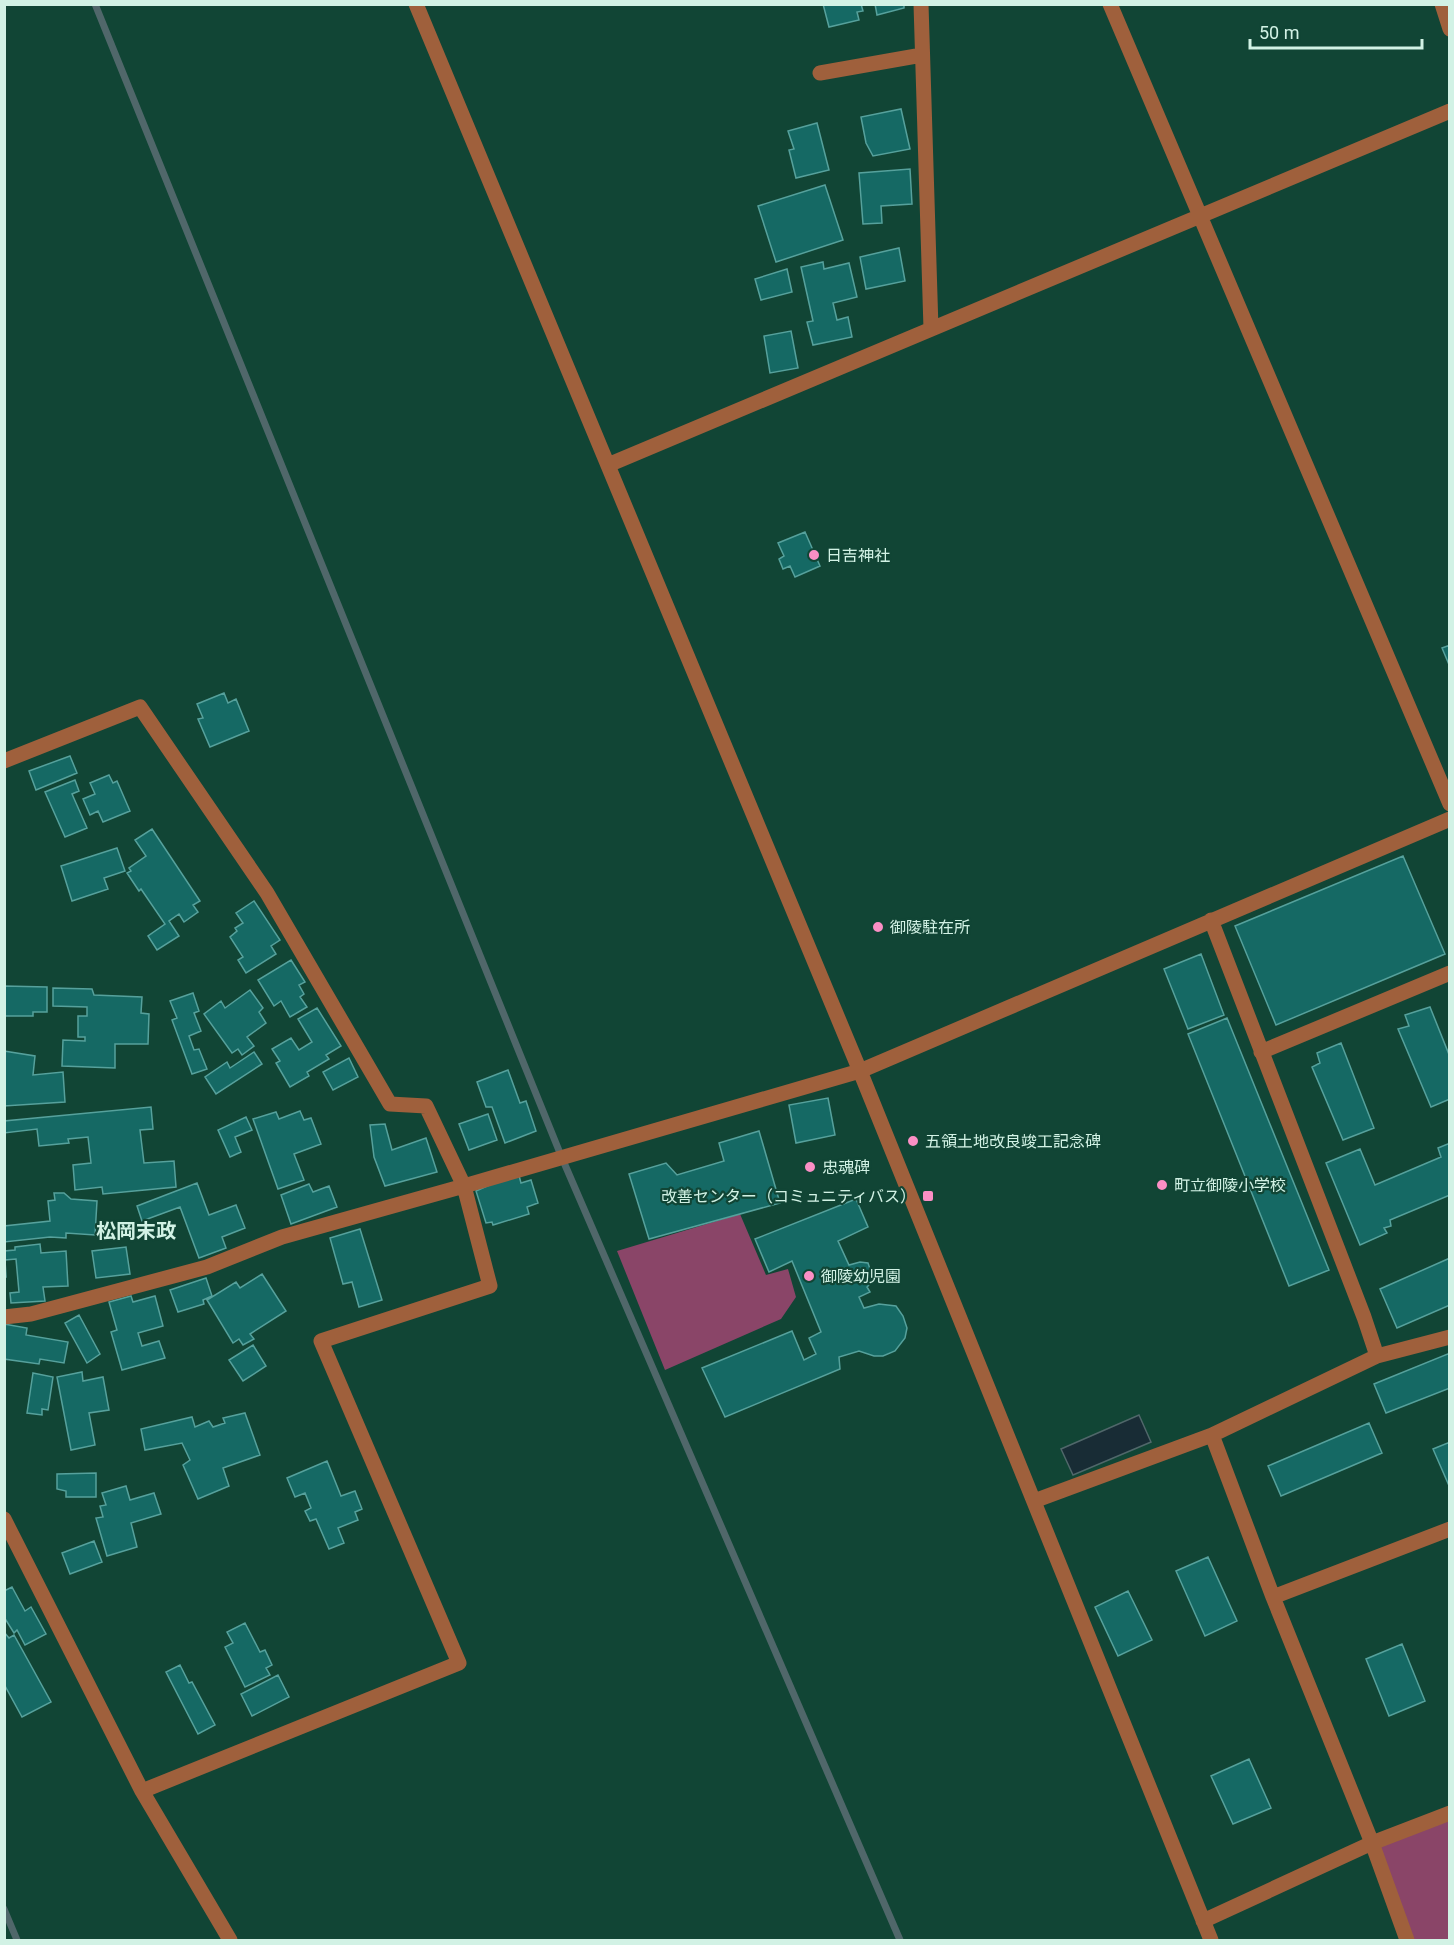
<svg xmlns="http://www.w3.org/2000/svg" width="1454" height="1945" font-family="Roboto,'Noto Sans JP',sans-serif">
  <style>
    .green { fill: #8a4568 }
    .water { fill: #182c35; stroke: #50676a; stroke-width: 1.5 }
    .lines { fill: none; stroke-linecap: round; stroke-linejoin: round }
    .stream { stroke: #50676a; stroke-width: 7 }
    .building { fill: #156964; stroke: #56a19c; stroke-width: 1.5 }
    .minor { stroke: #9f603c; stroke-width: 15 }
    .poi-dot { fill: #fb8fc5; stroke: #114535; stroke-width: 2 }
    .labels { text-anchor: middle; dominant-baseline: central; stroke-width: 4.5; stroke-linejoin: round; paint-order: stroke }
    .poi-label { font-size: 16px; fill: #d2f2e5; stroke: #114535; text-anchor: start }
    .quarter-label { font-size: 20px; font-weight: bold; fill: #d2f2e5; stroke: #114535 }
  </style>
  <rect width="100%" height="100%" fill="#114535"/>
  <path class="green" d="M740,1214L766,1275L788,1269L796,1297L781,1319L665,1370L617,1251Z
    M1449,1813V1940H1407L1372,1843Z"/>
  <path class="water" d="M1139,1415L1151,1442L1073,1475L1061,1449Z"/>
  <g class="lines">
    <path class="stream" d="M95,4L562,1158L900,1940
      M4,1909L17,1940"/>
  </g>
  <path class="building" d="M823,4H861L863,11L857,12L859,20L829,27Z
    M875,4H904V8L877,15Z
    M901,109L910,149L873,156L866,143L861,117Z
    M817,123L829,170L796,178L789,150L794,149L788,131Z
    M910,169L912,204L881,206L882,223L863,224L859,173Z
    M825,185L843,240L776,262L758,206Z
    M899,248L905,281L866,289L860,257Z
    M823,262L824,269L849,263L857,297L833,303L837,320L848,317L852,337L813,345L807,322L813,321L801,267Z
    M787,269L792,292L761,300L755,279Z
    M791,331L798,368L770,373L764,336Z
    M805,532L820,566L795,577L790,566L783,569L779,559L784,556L778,543Z
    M1450,645V667L1442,648Z
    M224,693L228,703L236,699L249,731L210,747L198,719L203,718L197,704Z
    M70,756L77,773L36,790L29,771Z
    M109,775L113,783L117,781L130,811L103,822L98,811L90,815L83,799L95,794L90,783Z
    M75,780L79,791L72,794L87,828L65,837L45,792Z
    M152,829L200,901L193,905L198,912L184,922L179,914L169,921L179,936L157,950L148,936L165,924L141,889L139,891L127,873L131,871L129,868L146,856L135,840Z
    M117,848L125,871L104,878L108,889L72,901L61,866Z
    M1403,856L1445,954L1276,1025L1235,926Z
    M254,901L280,940L271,946L276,954L246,973L238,960L243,957L230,937L237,931L235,928L243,923L236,913Z
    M1201,954L1224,1015L1188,1029L1164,969Z
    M291,960L305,982L299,985L304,994L300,997L307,1007L290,1017L281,1001L274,1006L258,980Z
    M4,986L47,987V1012H33V1016H4Z
    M53,988L92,989L94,995L142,997L141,1013L149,1014L148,1044H115V1068L62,1066L63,1040L85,1041V1037H78V1016H87V1007L53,1006Z
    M250,990L263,1008L259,1012L266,1023L247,1037L254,1046L242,1055L238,1049L232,1053L204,1014L221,1001L225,1008Z
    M193,993L199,1011L194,1013L201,1031L189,1036L194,1050L199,1049L207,1069L192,1074L172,1020L177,1018L170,1001Z
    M1430,1007L1450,1057V1099L1431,1107L1398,1029L1409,1026L1405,1015Z
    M317,1008L341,1046L326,1055L329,1059L307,1072L309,1076L290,1087L276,1063L280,1061L272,1049L291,1038L299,1050L312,1042L298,1019Z
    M1227,1018L1329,1270L1289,1286L1188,1034Z
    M1341,1043L1374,1128L1343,1140L1312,1067L1320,1063L1317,1053Z
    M4,1051L35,1056L33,1075L63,1072L65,1102L4,1106Z
    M254,1052L262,1064L216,1094L205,1077L227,1062L230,1068Z
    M349,1058L358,1077L333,1090L323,1072Z
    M508,1070L520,1103L526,1101L536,1131L505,1143L492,1107H486L477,1082Z
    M828,1098L835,1135L796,1143L789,1105Z
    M151,1107L153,1129L140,1130L144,1163L174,1161L176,1187L103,1194L102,1187L75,1190L73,1165L91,1163L88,1137L68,1139L69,1143L39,1146L37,1129L4,1133V1121Z
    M300,1111L304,1120L311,1118L321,1144L294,1154L304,1180L278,1189L253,1119L276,1112L279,1119Z
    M488,1114L497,1140L469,1150L459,1124Z
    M246,1117L252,1130L235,1137L241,1152L230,1157L218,1130Z
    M385,1124L392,1150L426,1138L437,1172L385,1186L374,1157L370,1125Z
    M759,1131L780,1203L649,1239L629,1174L666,1163L677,1175L724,1161L719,1143Z
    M1450,1143V1195L1390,1220L1391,1226L1384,1228L1387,1233L1360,1245L1326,1163L1360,1149L1375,1185L1441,1157L1438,1148Z
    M518,1172L521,1183L531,1180L538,1203L527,1207L529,1214L493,1225L492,1222L486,1223L476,1191Z
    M197,1183L209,1215L236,1205L245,1228L222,1237L226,1248L199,1258L180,1207L142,1221L137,1206Z
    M309,1184L313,1192L329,1186L337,1207L291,1224L281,1195Z
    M54,1193H64L71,1199L97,1201L95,1235L66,1233V1238L50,1237L4,1242V1226L50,1221L48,1201L55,1200Z
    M856,1199L868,1227L838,1241L849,1265L860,1262L868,1263L870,1269V1284L867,1287L870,1292L859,1297L864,1308L879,1304L896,1306L903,1316L907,1328L905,1338L895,1351L883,1356H874L859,1351L839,1357L840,1369L725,1417L702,1368L792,1331L804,1360L816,1354L809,1338L821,1332L792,1261L769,1272L755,1239Z
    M360,1229L382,1300L359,1307L352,1282L343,1284L330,1238Z
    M40,1244L41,1253L66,1251L68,1286L43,1287L45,1301L11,1303L10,1293L19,1292L16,1259L5,1260L6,1277H4V1251L15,1250V1247Z
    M126,1247L130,1274L96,1278L92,1251Z
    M1450,1258V1305L1397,1328L1380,1289Z
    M262,1274L286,1311L250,1334L254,1339L243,1345L239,1339L233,1343L207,1300L236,1282L240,1288Z
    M206,1278L212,1296L203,1300L204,1304L178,1312L170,1290Z
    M131,1296L133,1302L155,1296L163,1326L138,1333L142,1346L159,1341L165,1358L122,1370L111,1332L117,1330L109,1302Z
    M79,1315L100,1354L87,1363L65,1323Z
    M4,1324L27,1328L26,1335L68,1342L64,1363L40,1359L39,1364L4,1359Z
    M253,1345L266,1366L243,1381L229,1360Z
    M1450,1353V1388L1386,1413L1374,1384Z
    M82,1372L83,1381L103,1377L109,1410L89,1413L95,1445L71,1450L57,1377Z
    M33,1373L53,1377L48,1410L42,1409V1415L27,1413Z
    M245,1413L260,1455L223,1468L229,1486L198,1499L183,1465L190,1460L182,1443L145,1450L141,1429L192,1417L195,1427L209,1421L213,1427L225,1423L223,1418Z
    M1369,1423L1382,1453L1281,1496L1268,1466Z
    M1450,1442V1488L1433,1449Z
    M327,1461L341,1496L355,1491L362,1509L355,1512L358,1520L338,1528L344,1543L329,1549L316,1519L310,1521L305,1511L311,1508L305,1493L295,1497L287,1478Z
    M96,1473V1497H66V1491L57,1489V1474Z
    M126,1486L130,1500L154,1493L161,1514L131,1523L137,1547L107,1556L96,1518L103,1517L100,1506L106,1505L102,1493Z
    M94,1541L102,1562L70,1574L62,1553Z
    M1208,1557L1237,1621L1205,1636L1176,1571Z
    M12,1587L25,1611L31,1607L46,1634L25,1645L17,1630L14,1633L4,1617V1591Z
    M1128,1591L1152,1640L1118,1656L1095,1607Z
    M245,1623L260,1652L265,1650L272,1665L266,1668L270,1675L245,1687L225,1647L233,1643L227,1632Z
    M4,1632L9,1638L14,1635L51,1702L22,1717L4,1684Z
    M1402,1644L1425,1701L1389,1716L1366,1659Z
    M180,1665L189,1683L192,1682L215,1725L198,1734L166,1672Z
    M278,1675L289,1697L252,1716L241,1694Z
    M1249,1759L1271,1808L1233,1824L1211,1776Z"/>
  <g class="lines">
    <path class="minor" d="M416,4L860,1071L1211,1940
      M921,4L931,329
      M1110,4L1450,804
      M1442,4L1450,29
      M820,73L922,55
      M608,465L1450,111
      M4,761L140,707L267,893L390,1104L426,1106L464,1186L490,1286L321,1341L459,1663L142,1791
      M1211,920L1364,1317L1377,1356
      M1261,1052L1450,973
      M4,1317L31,1314L207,1267L282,1237L464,1186L860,1071L1450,819
      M1212,1435L1273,1597L1372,1843L1407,1940
      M1034,1501L1212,1435L1377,1356L1450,1337
      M4,1519L142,1791L230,1940
      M1273,1597L1450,1529
      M1203,1921L1372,1843L1450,1813"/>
  </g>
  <g class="poi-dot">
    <circle cx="814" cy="555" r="6"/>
    <circle cx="878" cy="927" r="6"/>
    <circle cx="913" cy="1141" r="6"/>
    <circle cx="810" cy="1167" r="6"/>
    <circle cx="1162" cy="1185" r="6"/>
    <rect x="922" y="1190" width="12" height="12" rx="3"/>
    <circle cx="809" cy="1276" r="6"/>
  </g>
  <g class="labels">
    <g class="poi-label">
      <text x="826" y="555">日吉神社</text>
      <text x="890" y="927">御陵駐在所</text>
      <text x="925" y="1141">五領土地改良竣工記念碑</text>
      <text x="822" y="1167">忠魂碑</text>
      <text x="1174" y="1185">町立御陵小学校</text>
      <text x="916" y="1196" text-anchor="end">改善センター（コミュニティバス）</text>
      <text x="821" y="1276">御陵幼児園</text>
    </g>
    <g class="quarter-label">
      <text x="136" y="1231">松岡末政</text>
    </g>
  </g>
  <rect width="1454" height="1945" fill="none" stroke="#d2f2e5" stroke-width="12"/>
  <path d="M1250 39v9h172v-9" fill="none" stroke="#d2f2e5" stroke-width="3"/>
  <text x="1259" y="39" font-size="18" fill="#d2f2e5" stroke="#114535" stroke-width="4.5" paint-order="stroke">50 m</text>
</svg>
